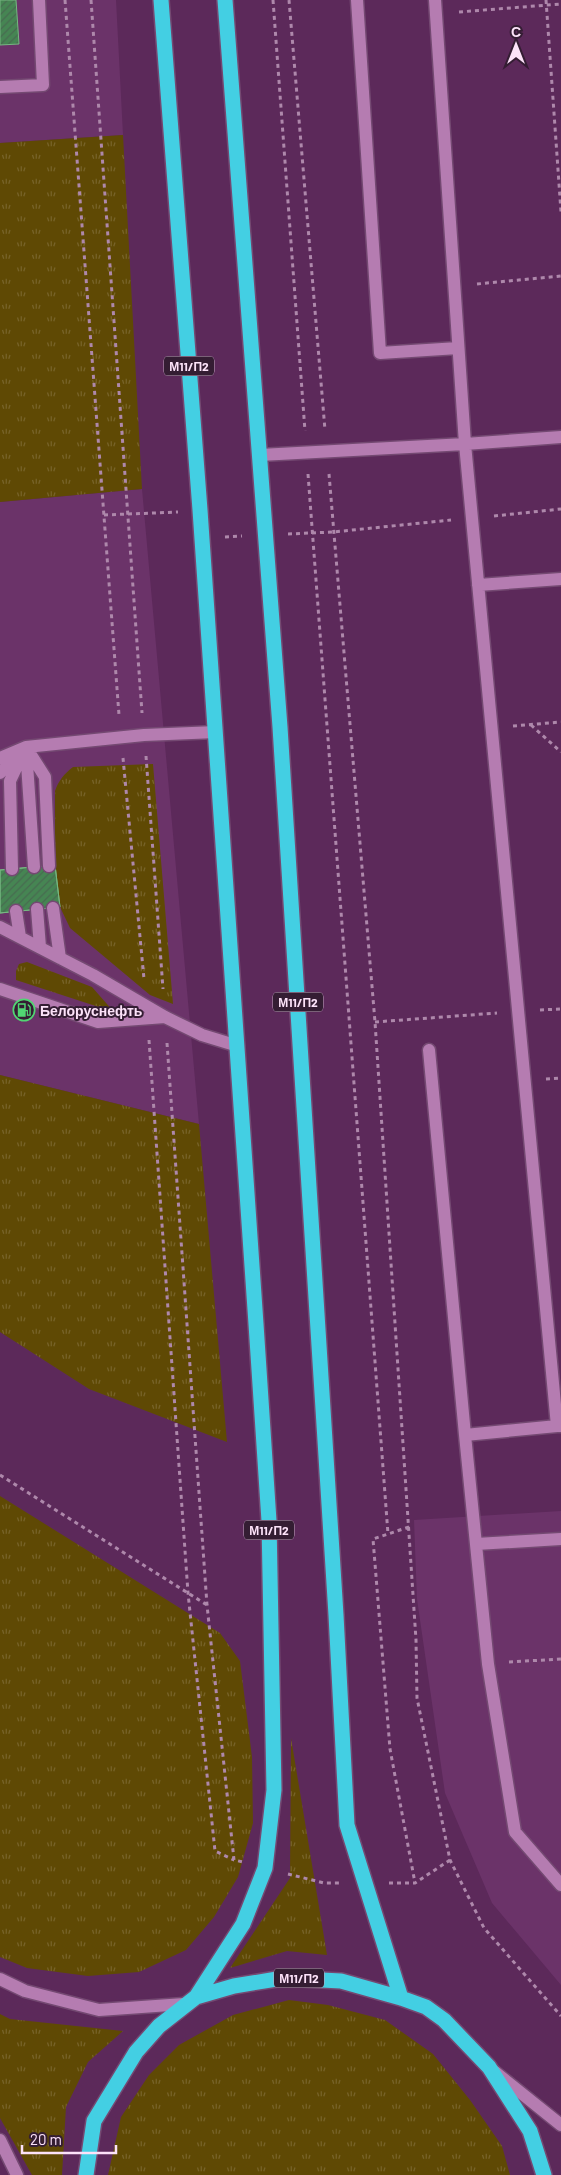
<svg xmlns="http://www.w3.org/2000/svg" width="561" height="2175" font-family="Barlow,sans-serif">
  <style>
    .built { fill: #6b3369 }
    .grass { fill: url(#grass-tufts) }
    .building { fill: url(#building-hatch); stroke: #76b782 }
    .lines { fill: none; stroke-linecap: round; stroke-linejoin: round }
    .lane-casing { stroke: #744972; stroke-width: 15 }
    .secondary-casing { stroke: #744972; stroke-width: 15 }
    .highway-casing { stroke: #744972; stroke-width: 18 }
    .path { stroke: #ae88ab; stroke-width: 3; stroke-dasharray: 4 4; stroke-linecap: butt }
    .lane { stroke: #b57cb1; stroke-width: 12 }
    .secondary { stroke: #b57cb1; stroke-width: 12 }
    .highway { stroke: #43cfe3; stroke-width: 15 }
    .labels { text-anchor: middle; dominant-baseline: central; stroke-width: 4; stroke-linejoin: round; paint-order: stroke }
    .shield { fill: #341d33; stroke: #c0a7be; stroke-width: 1 }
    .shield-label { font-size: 12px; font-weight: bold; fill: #fce2f9 }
    .poi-label { font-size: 14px; font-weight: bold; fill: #fce2f9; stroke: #341d33; text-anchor: start }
  </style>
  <defs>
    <pattern id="grass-tufts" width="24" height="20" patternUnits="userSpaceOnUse" patternTransform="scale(1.25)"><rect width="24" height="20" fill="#5f4904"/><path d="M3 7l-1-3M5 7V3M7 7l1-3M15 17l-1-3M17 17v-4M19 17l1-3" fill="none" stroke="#776329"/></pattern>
    <pattern id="building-hatch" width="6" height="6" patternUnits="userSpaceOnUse" patternTransform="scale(1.25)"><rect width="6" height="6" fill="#468553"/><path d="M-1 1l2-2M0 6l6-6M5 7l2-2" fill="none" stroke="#486b50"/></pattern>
  </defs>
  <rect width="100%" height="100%" fill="#5c295a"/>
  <path class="built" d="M0,0H116L123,135L0,143Z
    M142,489L199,1124L0,1075V502Z
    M561,1511V1985L492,1903L445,1793L417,1599L414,1520Z"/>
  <path class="grass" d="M123,135L142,489L0,502V143Z
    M153,764L173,1004L150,995L70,928L60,907L55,865V791C59,780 64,774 73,767Z
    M27,962L92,987L114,1012L16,980V971L19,964Z
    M0,1075L199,1124L227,1442L89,1389L0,1332Z
    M0,1496L220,1633L240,1661L252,1757L253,1823L238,1877L214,1917L186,1950L139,1972L88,1976L27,1968L0,1957Z
    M291,1738L327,1955L287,1951L230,1968L290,1878Z
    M289,2000L328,2005L385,2020L433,2054L470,2100L502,2146L510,2175H108L121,2117L149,2075L179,2045L233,2015Z
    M0,2014L10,2019L123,2031L88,2062L66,2107L62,2175H32L0,2118Z"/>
  <path class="building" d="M0,0H16L19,44L0,45Z
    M55,865L60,907L0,913V870Z
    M55,865L60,907L0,913V870Z"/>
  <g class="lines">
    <g class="lane-casing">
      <path id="lane" d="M357,0L380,353L458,348
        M435,0L465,444L557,1426H561
        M0,87L43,85L39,0
        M260,455L465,444L561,437
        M478,585L561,579
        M26,747L45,777L49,866
        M26,749L34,867
        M0,758L26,747L144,735L216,732
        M0,773L19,754
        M12,869L10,781L26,747
        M53,908L60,958
        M37,909L40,947
        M16,911L20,937
        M0,927L93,975L165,1017L202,1035L238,1046
        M0,989L98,1022L165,1017
        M429,1050L465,1435L557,1426
        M465,1435L488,1664L515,1832L561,1885
        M476,1544L561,1539"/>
    </g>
    <g class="secondary-casing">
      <path id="secondary" d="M0,1979L25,1991L99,2010L184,2004
        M495,2072L561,2125
        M0,2140L17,2175"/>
    </g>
    <g class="highway-casing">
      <path id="highway" d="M161,0L200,510L256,1324L269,1521L274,1790L265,1868L243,1924L196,1997
        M225,0L280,727L336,1615L347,1825L401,1998
        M86,2175L94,2121L136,2052L159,2026L196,1997L234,1986L283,1978L341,1981L401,1998L426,2007L444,2020L489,2067L530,2131L544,2175"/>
    </g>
    <path class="path" d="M65,0L119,715
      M91,0L142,713
      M273,0L305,431
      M289,0L325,430
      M546,0L561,212
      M459,12L561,4
      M477,284L561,276
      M308,474L388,1534
      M329,474L375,1022L416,1640L417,1698L450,1860L484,1928L561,2016
      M104,515L178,512
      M494,516L561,509
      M288,534L333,532L451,520
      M225,537L242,536
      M531,725L561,752
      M513,726L561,722
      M146,756L163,989
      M123,758L144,979
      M540,1010L561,1009
      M375,1022L497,1013
      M149,1040L188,1593L215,1851L234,1860
      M167,1043L207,1605L234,1860L243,1862
      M546,1079L561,1078
      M0,1475L207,1605
      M409,1527L373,1539L390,1749L415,1883
      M509,1662L561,1659
      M288,1874L324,1883H340
      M389,1883H415L450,1860"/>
    <use href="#lane" class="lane"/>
    <use href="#secondary" class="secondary"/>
    <use href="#highway" class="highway"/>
  </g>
  <defs>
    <g id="fuel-ring" transform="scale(1.125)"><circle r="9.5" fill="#341d33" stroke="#51d673" stroke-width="1.5"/><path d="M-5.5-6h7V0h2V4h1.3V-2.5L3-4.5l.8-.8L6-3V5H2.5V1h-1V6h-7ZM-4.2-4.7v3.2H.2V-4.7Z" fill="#51d673"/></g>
  </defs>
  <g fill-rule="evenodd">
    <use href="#fuel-ring" x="24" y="1010"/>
  </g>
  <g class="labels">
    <g class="shield">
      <rect x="164" y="356.5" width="50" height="19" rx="4"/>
      <rect x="273" y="992.5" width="50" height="19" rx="4"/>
      <rect x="244" y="1520.5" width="50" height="19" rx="4"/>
      <rect x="274" y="1968.5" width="50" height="19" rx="4"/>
    </g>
    <g class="shield-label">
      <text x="189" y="366">М11/П2</text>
      <text x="298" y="1002">М11/П2</text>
      <text x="269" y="1530">М11/П2</text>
      <text x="299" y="1978">М11/П2</text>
    </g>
    <g class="poi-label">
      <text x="40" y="1010">Белоруснефть</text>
    </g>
  </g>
  <g transform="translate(516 45)" stroke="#341d33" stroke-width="4" paint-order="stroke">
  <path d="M0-4L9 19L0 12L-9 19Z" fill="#fce2f9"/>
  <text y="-8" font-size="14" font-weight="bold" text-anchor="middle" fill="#fce2f9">С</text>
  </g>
  <path d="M22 2145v8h94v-8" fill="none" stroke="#fce2f9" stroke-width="2.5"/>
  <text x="30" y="2145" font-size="15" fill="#fce2f9" stroke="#341d33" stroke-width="4" paint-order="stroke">20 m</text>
</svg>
